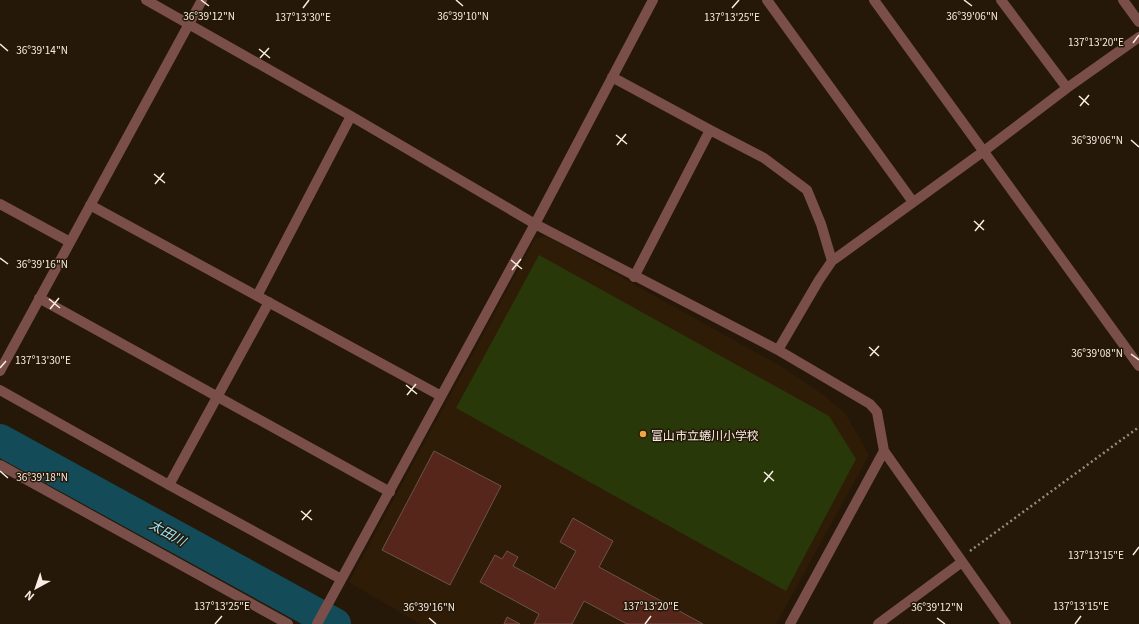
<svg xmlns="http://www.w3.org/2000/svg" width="1139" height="624" font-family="Georgia,'Noto Sans JP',serif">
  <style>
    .built { fill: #2e1c06 }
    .green { fill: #293809 }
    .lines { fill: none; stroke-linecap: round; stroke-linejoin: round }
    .river { stroke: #134c58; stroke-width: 32 }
    .building { fill: #57261a; stroke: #6b534c }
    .path { stroke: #978b7e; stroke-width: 2.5; stroke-dasharray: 2 3; stroke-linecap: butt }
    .minor { stroke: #7b4f49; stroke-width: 10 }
    .ticks { fill: none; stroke: #f7ede3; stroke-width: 1.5 }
    .poi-dot { fill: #f3a442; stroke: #261808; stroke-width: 1.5 }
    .labels { text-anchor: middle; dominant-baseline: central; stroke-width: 3; stroke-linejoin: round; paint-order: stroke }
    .poi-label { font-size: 12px; fill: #f7ede3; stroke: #261808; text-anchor: start }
    .water-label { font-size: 13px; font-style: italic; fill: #96e8fb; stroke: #261808 }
    .ticks-label { font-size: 10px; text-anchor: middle; fill: #f7ede3; stroke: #261808; stroke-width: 3; stroke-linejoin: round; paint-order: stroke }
  </style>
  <rect width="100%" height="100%" fill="#261808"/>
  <path class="built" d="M547,236L782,367L822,394L845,413L869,455L776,624H420L349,582L535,239Z"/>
  <path class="green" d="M539,255L829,416L856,459L786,591L456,408Z"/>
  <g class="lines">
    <path class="river" d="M0,440L335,624"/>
  </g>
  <path class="building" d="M434,451L501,486L450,585L382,550Z
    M573,518L613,541L599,567L703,624H627L584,601L572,624H534L539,614L480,582L495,555L502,559L507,551L518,557L513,566L555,589L576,551L560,542Z
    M507,617L520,624H504Z"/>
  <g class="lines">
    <path class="path" d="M970,551L1139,427"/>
    <path class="minor" d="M146,0L351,116L535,224L778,350L870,404L877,412L884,451L790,624
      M767,0L913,202
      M874,0L1139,366
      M1001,0L1067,88
      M1123,0L1139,22
      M612,77L710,130L634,277
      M710,130L764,158L807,190L821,224L832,261
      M0,204L70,242
      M90,205L441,396
      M257,296L351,116
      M39,298L390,492
      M778,350L819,280L832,261L984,151L1067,88L1139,37
      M0,371L202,0
      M0,390L169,485L341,579
      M884,451L1006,624
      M0,465L288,624
      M169,485L269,302
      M317,624L535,224L653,0
      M878,624L962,562"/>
  </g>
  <path class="ticks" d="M201,0L209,6M456,0L463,6M964,0L972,6M303,8L309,0M732,8L739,0M1133,43L1139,35M0,44L8,51M259,49L270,58M260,58L269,48M1079,96L1089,105M1080,106L1089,95M616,135L627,144M1131,140L1139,147M617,145L626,134M154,174L165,183M155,184L164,173M974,221L984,230M975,231L984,220M0,258L8,264M511,260L522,269M512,270L521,259M49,299L60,308M50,309L59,298M869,347L879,356M1131,354L1139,360M870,356L879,346M0,368L6,361M406,385L417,394M407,395L416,384M0,471L8,478M764,472L774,481M764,482L773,471M301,511L312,520M302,520L311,510M1133,555L1139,547M429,618L436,624M937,618L945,624M215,624L222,616M645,624L651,616M1075,624L1081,616"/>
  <circle class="poi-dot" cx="643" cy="434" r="4"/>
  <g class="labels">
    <g class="poi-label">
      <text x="651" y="434">富山市立蜷川小学校</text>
    </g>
    <g class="water-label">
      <text transform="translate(168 532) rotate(29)">太田川</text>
    </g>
  </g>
  <g class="ticks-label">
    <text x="209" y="20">36°39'12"N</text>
    <text x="463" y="20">36°39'10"N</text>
    <text x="972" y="20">36°39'06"N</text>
    <text x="303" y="21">137°13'30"E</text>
    <text x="732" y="21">137°13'25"E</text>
    <text x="1096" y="46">137°13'20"E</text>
    <text x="42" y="54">36°39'14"N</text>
    <text x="1097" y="144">36°39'06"N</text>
    <text x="42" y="268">36°39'16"N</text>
    <text x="1097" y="357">36°39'08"N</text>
    <text x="43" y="364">137°13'30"E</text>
    <text x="42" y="481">36°39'18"N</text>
    <text x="1096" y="559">137°13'15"E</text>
    <text x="222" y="610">137°13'25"E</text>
    <text x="651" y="610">137°13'20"E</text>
    <text x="1081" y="610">137°13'15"E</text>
    <text x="429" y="611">36°39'16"N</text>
    <text x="937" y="611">36°39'12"N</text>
  </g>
  <g transform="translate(36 588) rotate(220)" stroke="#261808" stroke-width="3" paint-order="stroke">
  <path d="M0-3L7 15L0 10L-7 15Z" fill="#f7ede3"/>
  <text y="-6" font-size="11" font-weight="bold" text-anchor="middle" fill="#f7ede3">N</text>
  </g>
</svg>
